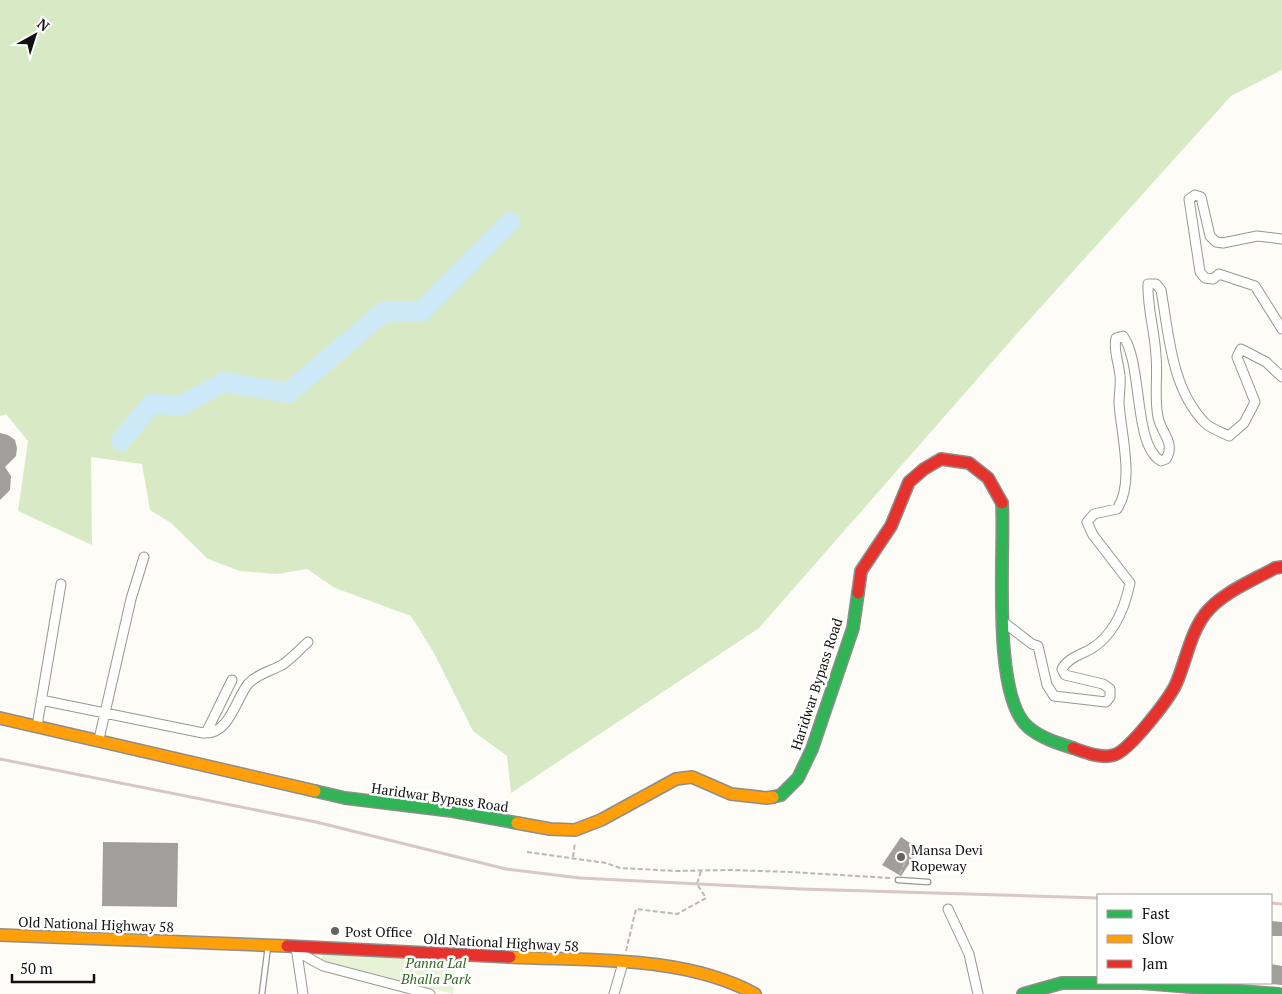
<svg xmlns="http://www.w3.org/2000/svg" width="1282" height="994" font-family="'PT Serif',serif">
  <style>
    .green { fill: #e7f3d7 }
    .forest { fill: #d8eac5 }
    .lines { fill: none; stroke-linecap: round; stroke-linejoin: round }
    .river { stroke: #cde8f7; stroke-width: 20 }
    .building { fill: #a19f9c }
    .lane-casing { stroke: #979795; stroke-width: 7 }
    .street-casing { stroke: #979795; stroke-width: 11 }
    .fast-casing { stroke: #8e8d8b; stroke-width: 14 }
    .slow-casing { stroke: #8e8d8b; stroke-width: 14 }
    .jam-casing { stroke: #8e8d8b; stroke-width: 14 }
    .path { stroke: #b9b9b8; stroke-width: 2; stroke-dasharray: 5 2.5; stroke-linecap: butt }
    .lane { stroke: #fffffe; stroke-width: 4.5 }
    .street { stroke: #fffffe; stroke-width: 9 }
    .fast { stroke: #30b455; stroke-width: 11 }
    .slow { stroke: #ff9f0a; stroke-width: 11 }
    .jam { stroke: #e5322d; stroke-width: 11 }
    .rail { stroke: #d9c6c7; stroke-width: 3 }
    .poi-dot { fill: #646362; stroke: #fff; stroke-width: 2 }
    .labels { text-anchor: middle; dominant-baseline: central; stroke-width: 5; stroke-linejoin: round; paint-order: stroke }
    .street-label { font-size: 14px; fill: #111; stroke: #fff }
    .poi-label { font-size: 14px; fill: #111; stroke: #fff; text-anchor: start }
    .park-label { font-size: 14px; font-style: italic; fill: #2f6b1f; stroke: #fff }
  </style>
  <rect width="100%" height="100%" fill="#fdfcf7"/>
  <path class="green" d="M324,950L457,952L453,994L321,960Z"/>
  <path class="forest" d="M0,0H1282V70L1231,96L1022,328L759,628L511,793L507,756L473,731L434,653L411,616L335,588L307,569L277,574L240,571L208,559L171,523L150,510L142,464L91,457L92,545L18,511L28,441L6,414L0,416Z"/>
  <g class="lines">
    <path class="river" d="M121,441L152,403L180,406L224,382L288,393L385,311L421,312L510,222"/>
  </g>
  <path class="building" d="M0,433L8,435L15,440L17,448L16,456L5,467L11,476L10,490L0,500Z
    M901,837L919,849L901,876L882,865Z
    M103,842L178,843L177,907L102,906Z
    M1271,921L1282,922V936H1271Z
    M1271,964L1282,966V985L1271,984Z"/>
  <g class="lines">
    <g class="lane-casing">
      <path id="lane" d="M898,880L928,882
        M262,994L268,946"/>
    </g>
    <g class="street-casing">
      <path id="street" d="M1282,239L1257,236L1223,243L1216,242L1210,236L1201,197L1195,195L1189,199L1200,272L1205,278L1213,279L1219,274L1255,286L1282,329
        M1002,621L1032,644L1038,646L1047,685L1054,696L1106,702L1110,697V689L1103,684L1065,675L1062,669C1068,658 1080,655 1091,649C1114,635 1125,607 1130,583L1093,535L1087,522L1094,514L1117,509C1135,483 1121,434 1119,403C1119,394 1121,385 1120,376C1119,363 1113,350 1116,338L1123,336C1143,363 1133,446 1161,461L1166,459C1176,443 1161,433 1158,417C1154,397 1158,376 1156,356C1155,332 1147,307 1148,284H1156L1161,290C1169,335 1171,388 1205,423C1211,429 1222,432 1229,436L1244,423L1255,402L1237,357L1241,349L1266,362L1282,377
        M41,700L203,733L207,731L232,680
        M37,726L61,584
        M204,733C229,735 236,699 248,684C257,674 271,671 282,665C292,658 299,650 308,642
        M99,739L131,599L144,557
        M948,909L969,954L978,994
        M296,947L303,994
        M296,951L323,966L430,994
        M614,994L623,963"/>
    </g>
    <g class="fast-casing">
      <path id="fast" d="M1002,503C1005,552 991,695 1028,727C1041,738 1057,743 1073,748
        M315,791L345,798L452,811L517,823
        M773,797L781,795L798,778L812,749L853,628L858,593
        M1023,994L1062,983H1141L1279,994"/>
    </g>
    <g class="slow-casing">
      <path id="slow" d="M0,718L315,791
        M517,823L550,829L575,830L601,820L676,779L692,777L731,794L767,798L773,797
        M0,935L287,946
        M510,957C589,961 684,955 755,994"/>
    </g>
    <g class="jam-casing">
      <path id="jam" d="M858,593L861,571L891,526L909,482L924,469L941,459L969,463L988,478L1002,503
        M1073,748C1084,752 1101,759 1114,755C1129,751 1169,699 1176,684C1186,661 1190,634 1205,614C1221,593 1252,581 1275,568L1282,567
        M287,946L510,957"/>
    </g>
    <path class="path" d="M527,852L606,863L620,868L676,871L730,870L790,872L890,878
      M573,857L575,842
      M900,874L907,857
      M626,951L636,909L677,914L706,898L697,884L701,871"/>
    <use href="#lane" class="lane"/>
    <use href="#street" class="street"/>
    <use href="#fast" class="fast"/>
    <use href="#slow" class="slow"/>
    <use href="#jam" class="jam"/>
    <path class="rail" d="M0,759L316,822L506,869L580,878L801,889L1098,898
      M1271,903L1282,904"/>
  </g>
  <g class="poi-dot">
    <circle cx="901" cy="857" r="5"/>
    <circle cx="335" cy="931" r="5"/>
  </g>
  <g class="labels">
    <g class="street-label">
      <text transform="translate(816 684) rotate(-72)">Haridwar Bypass Road</text>
      <text transform="translate(440 797) rotate(8)">Haridwar Bypass Road</text>
      <text transform="translate(96 924) rotate(2)">Old National Highway 58</text>
      <text transform="translate(501 942) rotate(3)">Old National Highway 58</text>
    </g>
    <g class="poi-label">
      <text x="911" y="849">Mansa Devi<tspan x="911" dy="16">Ropeway</tspan></text>
      <text x="345" y="931">Post Office</text>
    </g>
    <g class="park-label">
      <text x="436" y="962">Panna Lal<tspan x="436" dy="16">Bhalla Park</tspan></text>
    </g>
  </g>
  <rect x="1097" y="894" width="175" height="90" fill="#ffffff" stroke="#a0a0a0"/>
  <rect x="1107" y="910" width="25" height="8" fill="#30b455" stroke="#a0a0a0"/>
  <text x="1142" y="919" font-size="15" fill="#111111">Fast</text>
  <rect x="1107" y="935" width="25" height="8" fill="#ff9f0a" stroke="#a0a0a0"/>
  <text x="1142" y="944" font-size="15" fill="#111111">Slow</text>
  <rect x="1107" y="960" width="25" height="8" fill="#e5322d" stroke="#a0a0a0"/>
  <text x="1142" y="969" font-size="15" fill="#111111">Jam</text>
  <g transform="translate(35 35) rotate(39)" stroke="#ffffff" stroke-width="4" paint-order="stroke">
  <path d="M0-4L9 19L0 12L-9 19Z" fill="#111111"/>
  <text y="-8" font-size="14" font-weight="bold" text-anchor="middle" fill="#111111">N</text>
  </g>
  <path d="M12 974v8h82v-8" fill="none" stroke="#111111" stroke-width="2.5"/>
  <text x="20" y="974" font-size="15" fill="#111111" stroke="#ffffff" stroke-width="4" paint-order="stroke">50 m</text>
</svg>
